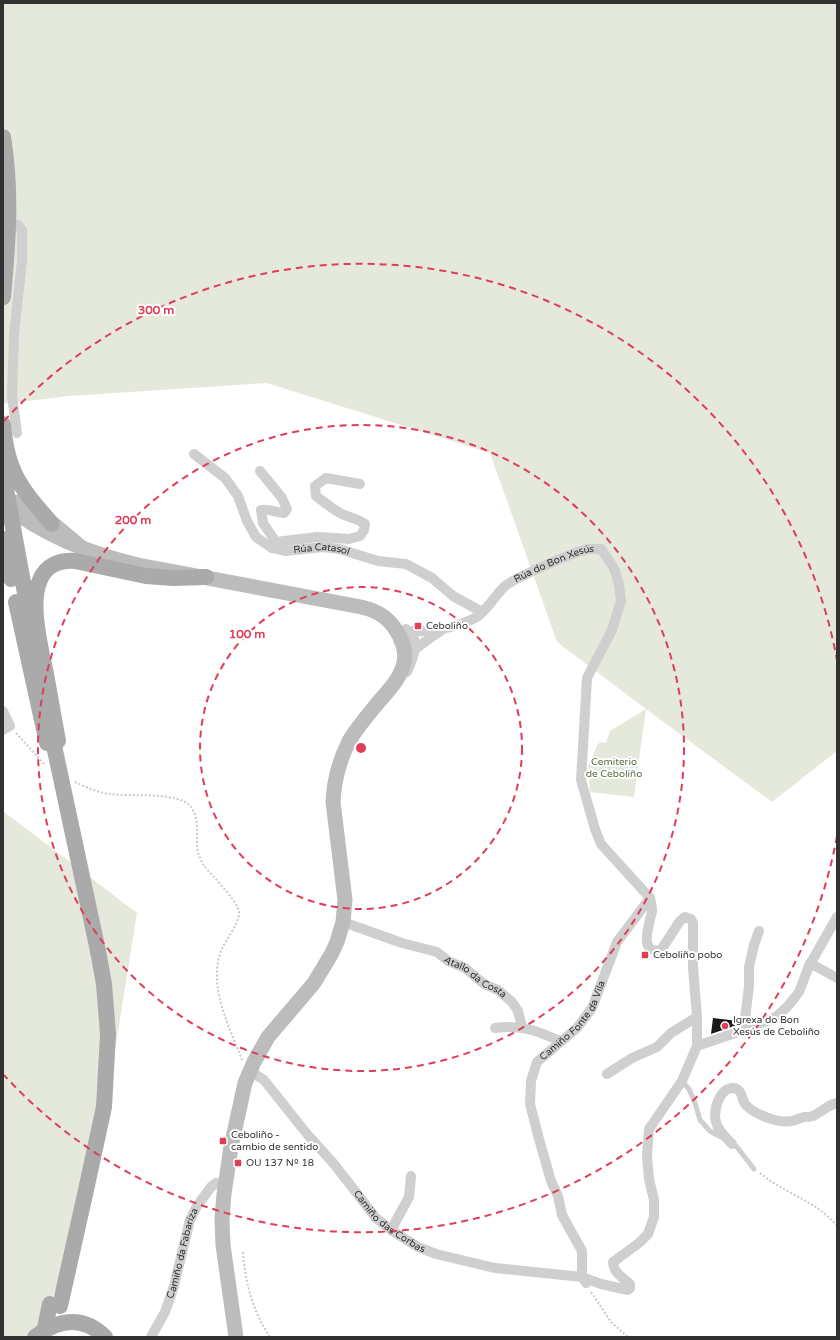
<svg xmlns="http://www.w3.org/2000/svg" width="840" height="1340" font-family="'Varela Round',sans-serif">
  <style>
    .green { fill: #e4e9dc }
    .building { fill: #191919 }
    .lines { fill: none; stroke-linecap: round; stroke-linejoin: round }
    .path { stroke: #c9c9c9; stroke-width: 2; stroke-dasharray: 2 2; stroke-linecap: butt }
    .service { stroke: #cfcfcf; stroke-width: 5 }
    .minor { stroke: #cfcfcf; stroke-width: 10 }
    .secondary { stroke: #bcbcbc; stroke-width: 15 }
    .primary { stroke: #aaa; stroke-width: 16 }
    .primary-bridge { stroke: #aaa; stroke-width: 16 }
    .ring { fill: none; stroke: #e13d59; stroke-width: 2; stroke-dasharray: 7 5 }
    .poi-dot { fill: #e13d59; stroke: #fff; stroke-width: 1.5 }
    .labels { text-anchor: middle; dominant-baseline: central; stroke-width: 4; stroke-linejoin: round; paint-order: stroke }
    .street-label { font-size: 10px; fill: #323232; stroke: #fff }
    .poi-label { font-size: 10px; fill: #323232; stroke: #fff; text-anchor: start }
    .park-label { font-size: 10px; fill: #5a6e40; stroke: #fff }
    .centre { fill: #e13d59; stroke: #fff; stroke-width: 2 }
    .ring-label { font-size: 12px; text-anchor: middle; font-weight: bold; fill: #e13d59; stroke: #fff; stroke-width: 4; stroke-linejoin: round; paint-order: stroke }
  </style>
  <rect width="100%" height="100%" fill="#fff"/>
  <path class="green" d="M3,3H837V751L772,802L646,709L634,797L590,792L588,766L598,744L601,742L606,743L610,731L646,709L557,642L490,453L267,383L69,396L3,404Z
    M3,811L137,913L93,1187L63,1265L40,1337H3Z"/>
  <path class="building" d="M713,1018L738,1021L737,1025L711,1034Z"/>
  <g class="lines">
    <path class="path" d="M16,733L44,764
      M75,782C86,787 98,793 110,794C128,797 180,791 191,807C201,820 195,838 198,852C199,857 202,862 204,866C211,874 239,903 239,912C240,923 225,940 221,951C208,988 229,1025 242,1060
      M760,1173C783,1193 817,1201 837,1226
      M243,1252C245,1282 253,1312 270,1337
      M591,1292L611,1322L628,1337"/>
    <path class="service" d="M682,1081L689,1089L695,1103L700,1120L710,1131L723,1138
      M731,1143L737,1147L754,1169"/>
    <g class="minor">
      <path d="M9,225H18L22,230V261L14,334L12,396L17,433"/>
      <path id="s1" d="M194,454L225,478L238,496L247,521L256,537L272,548L285,551L323,547L339,549L378,561L406,564L432,578L453,596L482,612"/>
      <path d="M260,471L282,498L287,509L284,513C276,513 268,508 261,510L263,523L276,542"/>
      <path d="M272,548L276,542L317,537L349,539L360,536L364,530L365,524C357,518 350,518 342,514C332,509 324,502 316,496L315,486L326,478L360,484"/>
      <path d="M406,629C422,640 413,658 407,672"/>
      <path id="s2" d="M398,641C399,638 401,634 405,632C410,630 417,632 423,631C439,630 459,626 473,619C485,614 495,595 505,586C515,578 575,551 589,549C593,549 597,549 601,549L614,568L619,584L621,601L612,630L587,678L581,780L595,829L601,844L650,898"/>
      <path d="M413,651L426,641L442,630"/>
      <path d="M3,711L10,726L3,730"/>
      <path d="M650,898C651,902 652,907 652,911C650,923 637,955 661,950L680,921L685,917L691,919L693,923V967L697,1017V1046L741,1031L744,1027L768,1021L777,1016L788,1006L799,992L809,966L837,917"/>
      <path id="s3" d="M343,922L402,943L437,952L448,961L465,968L484,984L498,990L512,1002L518,1011L522,1027"/>
      <path d="M810,963L837,978"/>
      <path d="M744,1027L749,986V967L754,945L759,931"/>
      <path d="M495,1028C520,1024 538,1031 560,1041"/>
      <path id="s4" d="M250,1071L264,1080L307,1134L334,1164L376,1218L391,1230L418,1247L436,1254L495,1268L582,1277L601,1284L628,1290L630,1288V1284C623,1278 613,1272 613,1262L639,1243L648,1234L654,1217V1200L649,1179L647,1156L649,1129L682,1081L697,1046"/>
      <path d="M607,1074L632,1058L657,1047L671,1033L697,1017"/>
      <path d="M732,1144C726,1137 718,1131 716,1122C713,1111 719,1088 733,1088C743,1089 741,1098 745,1104C753,1114 779,1124 792,1121C796,1120 800,1118 804,1117C807,1117 810,1117 813,1116C821,1112 828,1105 837,1103"/>
      <path d="M391,1230L409,1197L411,1176"/>
      <path id="s5" d="M586,1283L582,1277V1251L562,1215L558,1196L551,1181L539,1139L530,1104L531,1081L537,1062L577,1028L592,1008L617,942L650,898"/>
      <path id="s6" d="M151,1337L165,1312L174,1286L190,1220L197,1206L211,1187L216,1183L225,1184"/>
    </g>
    <path class="secondary" d="M83,549C66,535 37,507 16,502L8,507C46,536 91,554 138,565L356,606C374,609 386,615 396,630C417,662 396,682 376,705C367,716 356,729 349,741C339,761 334,780 333,802L345,900L343,922L337,942L332,953L314,983L268,1037L254,1062L245,1083L231,1147L224,1194L222,1219L223,1245L236,1337"/>
    <path class="primary" d="M3,137C12,192 8,242 3,297
      M3,424C7,473 21,488 52,524
      M3,473L29,615
      M3,539L11,579
      M16,602L47,743
      M58,741C54,719 50,696 46,674C41,649 29,604 40,580C46,565 60,560 75,561L146,576L174,578L206,577
      M60,1306L86,1190L104,1107L108,1034L104,984L98,951
      M35,1337C58,1319 83,1315 105,1337"/>
    <path class="primary-bridge" d="M53,741L98,951
      M43,1337L50,1304"/>
  </g>
  <g class="ring">
    <circle cx="361" cy="748" r="161"/>
    <circle cx="361" cy="748" r="323"/>
    <path d="M837 836A484 484 0 0 1 4 1075M4 421A484 484 0 0 1 837 660"/>
  </g>
  <g class="poi-dot">
    <rect x="414" y="622" width="8" height="8" rx="2"/>
    <rect x="641" y="951" width="8" height="8" rx="2"/>
    <circle cx="725" cy="1026" r="4"/>
    <rect x="219" y="1137" width="8" height="8" rx="2"/>
    <rect x="234" y="1159" width="8" height="8" rx="2"/>
  </g>
  <g class="labels">
    <g class="street-label">
      <text stroke="none"><textPath href="#s1" startOffset="176">Rúa Catasol</textPath></text>
      <text stroke="none"><textPath href="#s2" startOffset="182">Rúa do Bon Xesús</textPath></text>
      <text stroke="none"><textPath href="#s3" startOffset="145">Atallo da Costa</textPath></text>
      <text stroke="none"><textPath href="#s5" startOffset="289">Camiño Fonte da Vila</textPath></text>
      <text stroke="none"><textPath href="#s4" startOffset="207">Camiño das Corbas</textPath></text>
      <text stroke="none"><textPath href="#s6" startOffset="90">Camiño da Fabariza</textPath></text>
    </g>
    <g class="poi-label">
      <text x="426" y="626">Ceboliño</text>
      <text x="653" y="955">Ceboliño pobo</text>
      <text x="733" y="1020">Igrexa do Bon<tspan x="733" dy="12">Xesús de Ceboliño</tspan></text>
      <text x="231" y="1135">Ceboliño -<tspan x="231" dy="12">cambio de sentido</tspan></text>
      <text x="246" y="1163">OU 137 Nº 18</text>
    </g>
    <g class="park-label">
      <text x="614" y="762">Cemiterio<tspan x="614" dy="12">de Ceboliño</tspan></text>
    </g>
  </g>
  <circle cx="361" cy="748" r="6" class="centre"/>
  <g class="ring-label">
    <text x="156" y="314">300 m</text>
    <text x="133" y="524">200 m</text>
    <text x="247" y="638">100 m</text>
  </g>
  <rect width="840" height="1340" fill="none" stroke="#323232" stroke-width="8"/>
</svg>
